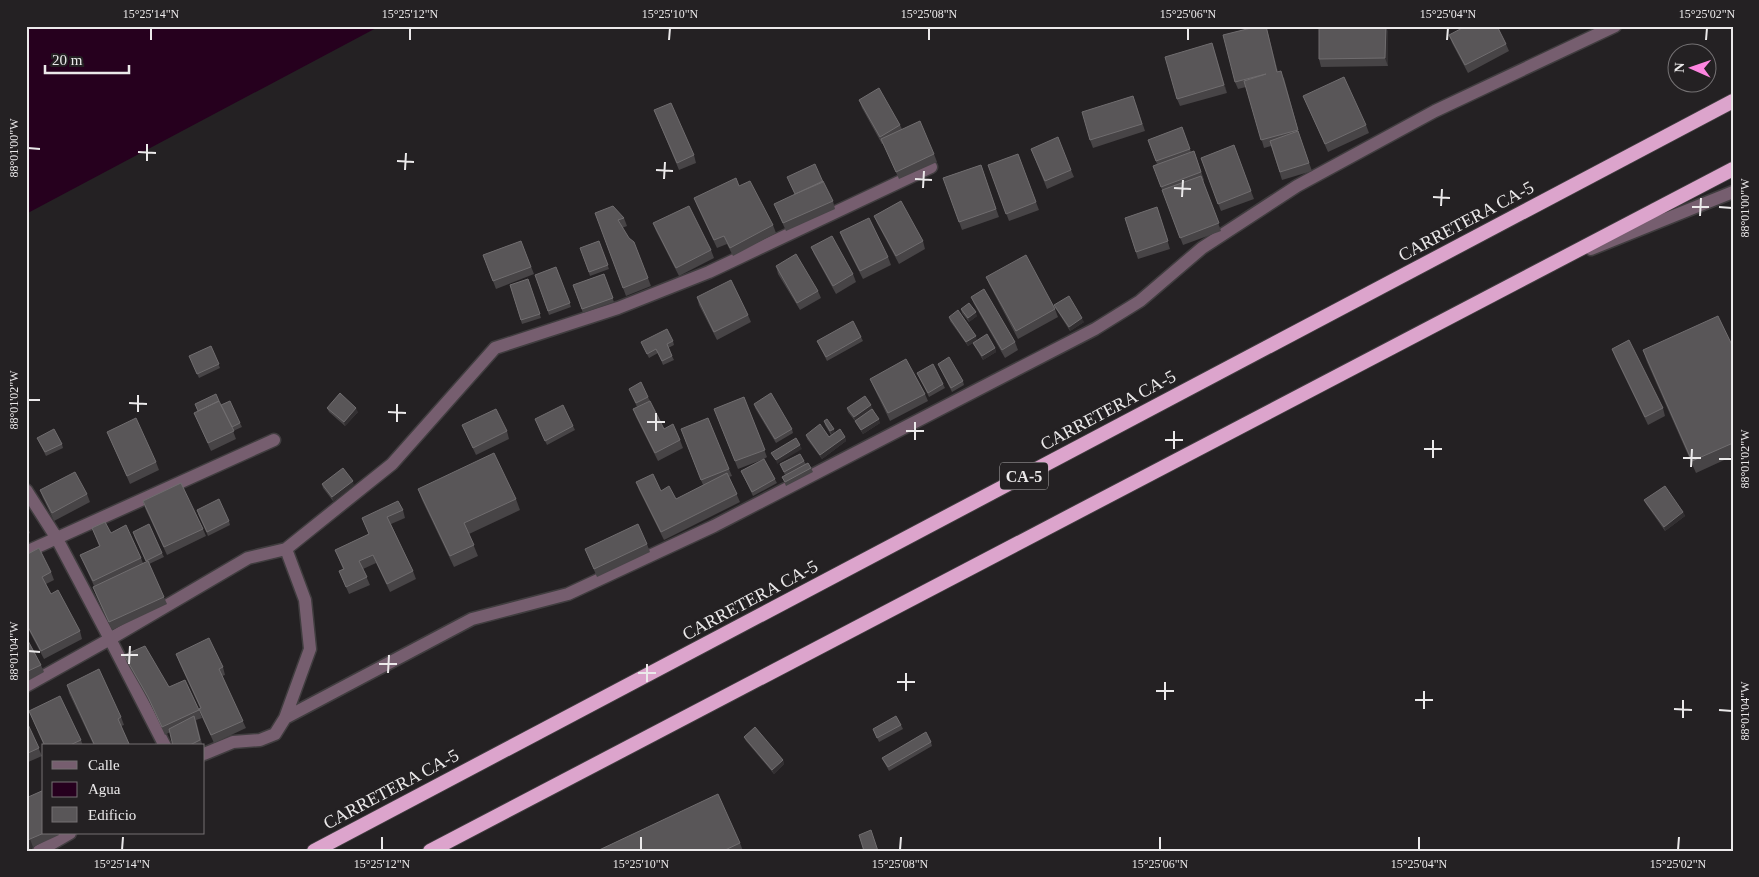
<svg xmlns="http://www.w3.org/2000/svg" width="1759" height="877" font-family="Georgia,serif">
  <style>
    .water { fill: #26001e }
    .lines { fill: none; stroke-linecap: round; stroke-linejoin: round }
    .minor-casing { stroke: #403d3f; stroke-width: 15 }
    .trunk-casing { stroke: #403d3f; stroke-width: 16 }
    .minor { stroke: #765e6f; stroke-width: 12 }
    .trunk { stroke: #dca4cc; stroke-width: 14 }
    .wall { fill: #474446 }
    .shaded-wall { fill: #322f31 }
    .building { fill: #595658; stroke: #706d6f }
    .ticks { fill: none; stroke: #ebe9ea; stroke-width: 2 }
    .labels { text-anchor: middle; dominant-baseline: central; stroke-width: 5; stroke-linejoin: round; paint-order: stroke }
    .shield { fill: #242123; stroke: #afadae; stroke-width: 1 }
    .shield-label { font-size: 16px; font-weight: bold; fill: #ebe9ea }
    .street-label { font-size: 18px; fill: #ebe9ea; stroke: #242123 }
    .neatline { fill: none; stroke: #ebe9ea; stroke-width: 2 }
    .ticks-label { font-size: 12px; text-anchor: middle; fill: #ebe9ea }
  </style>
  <rect width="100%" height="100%" fill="#242123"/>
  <path class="water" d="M26,26H380L26,214Z"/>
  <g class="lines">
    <g class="minor-casing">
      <path id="minor" d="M1591,249L1733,192
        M26,490L56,537L110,639L248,558L286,549L392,464L495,348L618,308L709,272L931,167
        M26,552L274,440
        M26,686L110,639L165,746
        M285,718L310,649L305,600L286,549
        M204,754L233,742L260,740L275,734L285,718L472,619L568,594L714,526L1095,329L1140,301L1202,248L1297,186L1435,111L1615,26
        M39,851L70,833"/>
    </g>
    <g class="trunk-casing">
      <path id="trunk" d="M314,851L1733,101
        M430,851L1733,169"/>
    </g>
    <use href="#minor" class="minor"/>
    <use href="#trunk" class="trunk"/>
  </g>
  <path class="wall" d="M1266,26L1278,72L1284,78L1300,137L1312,171L1282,180L1271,146L1264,148L1246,87L1238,89L1235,82Z
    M1386,26L1388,33V66L1321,67L1319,59Z
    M1449,35L1506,44L1509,51L1468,73L1452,43Z
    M1212,43L1227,93L1180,106L1177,99Z
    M1303,96L1366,125L1369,133L1328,152Z
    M859,100L900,125L902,129L934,154L937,162L899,179L883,144H882L862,108Z
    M1136,104L1145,131L1093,148L1090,140Z
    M654,110L694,155L696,163L679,170Z
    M1182,127L1191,152L1194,151L1204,180L1203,181L1221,231L1183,245L1153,166L1157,164L1148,140Z
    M1234,145L1254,199L1221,211L1201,158Z
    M1031,149L1071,170L1074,177L1047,189Z
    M1018,154L1039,210L1009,221L988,165Z
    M981,165L999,217L962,230L943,178Z
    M823,182L833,201L835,209L786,231L774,204Z
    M739,186L773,225L776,233L733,256L727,244L717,248L697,206L694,198Z
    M1157,207L1170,249L1138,259L1125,218Z
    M595,213L624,218L627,226L622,228L629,238L634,242L651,286L626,296Z
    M874,216L923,241L925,249L899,264L877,223Z
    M653,223L711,250L714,258L679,276L656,231Z
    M840,232L888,257L891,265L863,279L843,240Z
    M521,241L534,274L496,289L483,255Z
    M599,241L609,269L590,276L580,248Z
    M811,247L853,274L856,282L836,294L814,254Z
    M776,266L818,291L821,298L800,310L778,274Z
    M556,267L571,307L549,315L535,275Z
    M604,274L614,302L583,313L573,285Z
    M986,277L1055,309L1058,317L1018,339L989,284Z
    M528,279L541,318L522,324L510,285Z
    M697,297L748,315L751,322L717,340L699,305Z
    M971,297L1015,342L1018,350L1005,358L974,304Z
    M1054,305L1084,322L1070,331L1056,309Z
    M961,309L977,316L969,322L962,313Z
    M949,317L977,340L968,346L950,321Z
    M861,337L863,341L827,361L817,341Z
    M673,341L674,345L668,348L674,360L663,365L658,353L649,358L641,342Z
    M973,343L995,348L996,352L983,360L975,347Z
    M211,346L220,368L199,378L189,356Z
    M1733,347V456L1696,473L1647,362L1643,350Z
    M1612,349L1663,408L1665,416L1648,425L1615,357Z
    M938,364L963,381L964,385L952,392Z
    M917,373L943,384L945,388L929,397Z
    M870,379L925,394L928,401L890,421L873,386Z
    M629,389L648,397L650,401L637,407Z
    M744,397L767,457L764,459L777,483L753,496L741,471L764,459L738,469L714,409Z
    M754,404L792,429L793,433L776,443L755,408Z
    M221,405L240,423L242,427L233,431L236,439L211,451L194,413Z
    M327,408L358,412L345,426L329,412Z
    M847,408L873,409L880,423L863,434L857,425L855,421L848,412Z
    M633,409L680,440L683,448L658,461L636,417Z
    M535,419L573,426L575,430L547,445Z
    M824,421L835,433L845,437L846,441L822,459L807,439L806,435L829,437L831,435L825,425Z
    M462,425L507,431L509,439L476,455Z
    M107,432L156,462L159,470L130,484Z
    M684,437L729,469L732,476L729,477L740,502L664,540L639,490L636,482L661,491L676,499L703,485Z
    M37,438L62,444L63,448L46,456Z
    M804,461L806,464L811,468L813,472L786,486L782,477L785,475L780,464Z
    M322,484L354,485L333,501L323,488Z
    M418,489L516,499L520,510L469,534L478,556L454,567L422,500Z
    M40,490L87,494L90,502L54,521L43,498Z
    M1644,500L1683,512L1685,516L1665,531L1646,504Z
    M143,501L203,529L206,536L167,555L145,508Z
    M403,510L405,518L391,524L413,571L416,579L390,592L376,563L363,569L370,585L349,594L339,571L343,569L335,550L369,534L362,518Z
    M198,514L229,521L230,525L208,536Z
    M26,523L30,533L26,535Z
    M92,528L111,533L141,558L143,563L146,562L134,536L162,553L164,557L149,564L167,604L112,630L96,595L93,587L94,586L80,555L99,546Z
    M647,544L650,552L597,577L585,549Z
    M26,555L51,572L54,580L46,584L51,594L80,631L82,639L44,659L26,625Z
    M26,637L41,665L44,672L26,682Z
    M176,654L223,667L225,675L222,676L246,728L214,743L202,717L199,709L200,708L179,662Z
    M124,655L169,687L199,710L202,718L196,720L202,744L198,746H173L170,732L165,735L151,705L127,663Z
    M67,685L121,717L124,725L121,726L130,746H94L69,693Z
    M29,711L81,740L83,746H44Z
    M26,720L42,756L26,763Z
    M901,725L903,729L879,742L873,729Z
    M744,737L783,760L784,764L774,774L746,741Z
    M931,742L932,746L889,771L884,762L882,758Z
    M44,790V833H58L59,835L33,847L28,851H26Z
    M740,843L743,851H597Z"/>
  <path class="shaded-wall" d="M1266,26L1268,33L1280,80L1277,72Z
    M1386,26L1388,33V66L1385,58Z
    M1212,43L1215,51L1227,93L1224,85Z
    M976,312L977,316L969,322L968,318Z
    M1082,318L1084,322L1070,331L1069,327Z
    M976,336L977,340L968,346L966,342Z
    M995,348L996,352L983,360L982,356Z
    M871,405L873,409L855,421L854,417Z
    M356,408L358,412L345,426L344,422Z
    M879,419L880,423L863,434L861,430Z
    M834,429L835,433L832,435L830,431Z
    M845,437L846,441L822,459L820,455Z
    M800,445L802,449L777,464L776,460Z
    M353,481L354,485L333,501L332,497Z
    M1683,512L1685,516L1665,531L1664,527Z
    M783,760L784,764L774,774L772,770Z
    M30,839L33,847L28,851H26V842Z"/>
  <path class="building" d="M1259,26H1266L1277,72L1281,71L1298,130L1261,140L1244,81L1266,74L1235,82L1223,35Z
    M1319,26H1386L1385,58L1319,59Z
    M1466,26H1497L1506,44L1465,65L1449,35Z
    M1212,43L1224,85L1177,99L1165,57Z
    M1344,77L1366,125L1325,144L1303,96Z
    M879,88L900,125L880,137L859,100Z
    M1133,96L1142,124L1090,140L1082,112Z
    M671,103L694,155L677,163L654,110Z
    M920,121L934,154L896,172L881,139Z
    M1182,127L1190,149L1156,161L1148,140Z
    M1298,131L1309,163L1280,172L1270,141Z
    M1058,137L1071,170L1045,181L1031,149Z
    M1234,145L1251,191L1218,204L1201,158Z
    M1194,151L1201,172L1161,187L1153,166Z
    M1018,154L1036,202L1006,214L988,165Z
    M815,164L823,182L795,194L787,177Z
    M981,165L996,209L959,222L943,178Z
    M1201,176L1219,223L1180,238L1162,190Z
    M736,178L739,186L750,181L773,225L730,248L724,236L714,240L694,198Z
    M823,181L833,201L783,223L774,204Z
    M901,201L923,241L896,256L874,216Z
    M613,206L624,218L618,220L629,238L634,242L648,278L623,288L595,213Z
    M689,206L711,250L676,268L653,223Z
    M1157,207L1168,241L1136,252L1125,218Z
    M869,218L888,257L860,271L840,232Z
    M832,236L853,274L833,286L811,247Z
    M521,241L531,267L493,281L483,255Z
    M599,241L608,265L589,272L580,248Z
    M796,254L818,291L797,303L776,266Z
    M1026,255L1055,309L1016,331L986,277Z
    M556,267L570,303L548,311L535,275Z
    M604,274L613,298L582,309L573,285Z
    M528,279L540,314L521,320L510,285Z
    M731,280L748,315L714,332L697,297Z
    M984,289L1015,342L1002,350L971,297Z
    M1069,296L1082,318L1069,327L1054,305Z
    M969,303L976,312L968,318L961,309Z
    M958,310L976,336L966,342L949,317Z
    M1718,316L1733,347V443L1692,461L1643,350Z
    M853,321L861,337L826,357L817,341Z
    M667,329L673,341L667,344L672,356L662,361L656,349L647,354L641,342Z
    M987,334L995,348L982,356L973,343Z
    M1629,340L1663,408L1645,417L1612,349Z
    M211,346L219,364L197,374L189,356Z
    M949,357L963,381L951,388L938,364Z
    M906,359L925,394L888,413L870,379Z
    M933,364L943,384L928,393L917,373Z
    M641,382L648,397L636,403L629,389Z
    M340,393L356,408L344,422L327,408Z
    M771,393L792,429L775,439L754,404Z
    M216,394L219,401L198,411L195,404Z
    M865,396L871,405L854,417L847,408Z
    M744,397L765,450L735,461L714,409Z
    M219,401L234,431L208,443L194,413Z
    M230,401L240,423L232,427L221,405Z
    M650,401L664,429L673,424L680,440L655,453L633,409Z
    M563,405L573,426L545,441L535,419Z
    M496,409L507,431L473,448L462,425Z
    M872,409L879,419L861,430L855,421Z
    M136,418L156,462L127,476L107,432Z
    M708,418L729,469L701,480L681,429Z
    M827,419L834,429L830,431L824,421Z
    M820,424L829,437L840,429L845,437L820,455L806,435Z
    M54,429L62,444L45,452L37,438Z
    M796,438L800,445L776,460L771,453Z
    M494,453L516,499L464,523L474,545L450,556L418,489Z
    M800,454L804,461L784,472L780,464Z
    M764,459L775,479L752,492L741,471Z
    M808,463L811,468L785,482L782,477Z
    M343,468L353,481L332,497L322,484Z
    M75,472L87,494L52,513L40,490Z
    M727,473L737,494L661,532L636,482L653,474L661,491L669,486L676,499Z
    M181,483L203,529L164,547L143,501Z
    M1665,486L1683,512L1664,527L1644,500Z
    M219,499L229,521L207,532L197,510Z
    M398,501L403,510L387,517L413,571L387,584L373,555L359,561L367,577L346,587L339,571L344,569L335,550L369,534L362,518Z
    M105,522L111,533L126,525L141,558L93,581L80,555L100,546L92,528Z
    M149,524L162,553L146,561L133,532Z
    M638,524L647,544L594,569L585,549Z
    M39,548L51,572L42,577L51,594L58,590L80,631L41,651L26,623V555Z
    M148,561L164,597L109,622L93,587Z
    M26,637L41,665L26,672Z
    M209,638L223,667L219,669L243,721L211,735L199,709L201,708L176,654Z
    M145,646L169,687L185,680L199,710L162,727L148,697L124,655Z
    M99,669L121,717L118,719L130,746H95L67,685Z
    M60,696L81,740L68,746H45L29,711Z
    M194,716L200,740L188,746H173L169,729Z
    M896,716L901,725L877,738L873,729Z
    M26,720L39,748L26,754Z
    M755,727L783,760L772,770L744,737Z
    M926,732L931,742L888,767L882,758Z
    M44,790V833L30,839L26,842V798Z
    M718,794L740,843L723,851H597Z
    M871,830L878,851H864L859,835Z"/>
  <path class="ticks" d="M151,40V28M410,40V28M669,40L670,28M929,40V28M1188,40V28M1447,40L1448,28M1706,40L1707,28M28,148L40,149M138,152L156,153M147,161V144M397,161L414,162M405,170L406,153M656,170L673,171M664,179L665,162M915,179L932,180M923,188L924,171M1174,188L1191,189M1182,197L1183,180M1433,197L1450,198M1441,206L1442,189M1692,207H1709M1719,207L1732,208M1700,216L1701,198M28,400H40M129,403L147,404M138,412V395M388,412L406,413M397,422V404M647,422H665M656,431V413M906,431H924M915,440V422M1165,440H1183M1174,449V431M1424,449H1442M1433,458V440M1683,458H1701M1719,459H1732M1691,467L1692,449M28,651L40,652M121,655H138M129,664L130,646M379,664H397M388,673L389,655M638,673H656M647,682V664M897,682H915M906,691V673M1156,691H1174M1165,700V682M1415,700H1433M1424,709V691M1674,709L1692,710M1719,710L1732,711M1683,718V700M122,850L123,837M382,850V837M641,850V837M900,850L901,837M1160,850V837M1419,850V837M1678,850L1679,837"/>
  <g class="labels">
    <rect class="shield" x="1000" y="462.5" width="48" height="27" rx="4"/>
    <g class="shield-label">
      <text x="1024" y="476">CA-5</text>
    </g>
    <g class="street-label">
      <text transform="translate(1466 221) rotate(-28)">CARRETERA CA-5</text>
      <text transform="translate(1108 410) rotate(-28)">CARRETERA CA-5</text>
      <text transform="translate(750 600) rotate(-28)">CARRETERA CA-5</text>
      <text transform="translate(391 789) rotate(-28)">CARRETERA CA-5</text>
    </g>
  </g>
  <rect width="1759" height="877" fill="none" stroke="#242123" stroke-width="55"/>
  <rect x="42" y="744" width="162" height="90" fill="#242123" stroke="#747173"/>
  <rect x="52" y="761" width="25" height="8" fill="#765e6f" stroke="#747173"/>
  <text x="88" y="770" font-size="15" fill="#ebe9ea">Calle</text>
  <rect x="52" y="782" width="25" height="15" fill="#26001e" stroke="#747173"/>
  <text x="88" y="794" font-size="15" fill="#ebe9ea">Agua</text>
  <rect x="52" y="807" width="25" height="15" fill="#595658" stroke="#747173"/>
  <text x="88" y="820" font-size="15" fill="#ebe9ea">Edificio</text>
  <g transform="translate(1692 68) rotate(272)"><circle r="24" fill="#242123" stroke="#747173"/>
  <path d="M0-4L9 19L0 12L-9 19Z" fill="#fe85e0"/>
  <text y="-8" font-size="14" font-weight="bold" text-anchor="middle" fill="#ebe9ea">N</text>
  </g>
  <path d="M45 65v8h84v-8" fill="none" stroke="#ebe9ea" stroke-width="2.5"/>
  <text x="52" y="65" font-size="15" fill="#ebe9ea" stroke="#242123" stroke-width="4" paint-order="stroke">20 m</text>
  <rect x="28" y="28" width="1704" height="822" class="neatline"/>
  <g class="ticks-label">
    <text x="151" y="18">15°25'14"N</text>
    <text x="410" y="18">15°25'12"N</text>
    <text x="670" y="18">15°25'10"N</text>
    <text x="929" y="18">15°25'08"N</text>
    <text x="1188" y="18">15°25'06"N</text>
    <text x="1448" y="18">15°25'04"N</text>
    <text x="1707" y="18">15°25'02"N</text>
    <text transform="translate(14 148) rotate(-90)" y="4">88°01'00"W</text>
    <text transform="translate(1745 208) rotate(-90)" y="4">88°01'00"W</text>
    <text transform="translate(14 400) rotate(-90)" y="4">88°01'02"W</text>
    <text transform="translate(1745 459) rotate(-90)" y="4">88°01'02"W</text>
    <text transform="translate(14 651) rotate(-90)" y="4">88°01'04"W</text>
    <text transform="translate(1745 711) rotate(-90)" y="4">88°01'04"W</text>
    <text x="122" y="868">15°25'14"N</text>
    <text x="382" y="868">15°25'12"N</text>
    <text x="641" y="868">15°25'10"N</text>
    <text x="900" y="868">15°25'08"N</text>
    <text x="1160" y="868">15°25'06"N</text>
    <text x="1419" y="868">15°25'04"N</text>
    <text x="1678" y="868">15°25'02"N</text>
  </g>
</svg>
